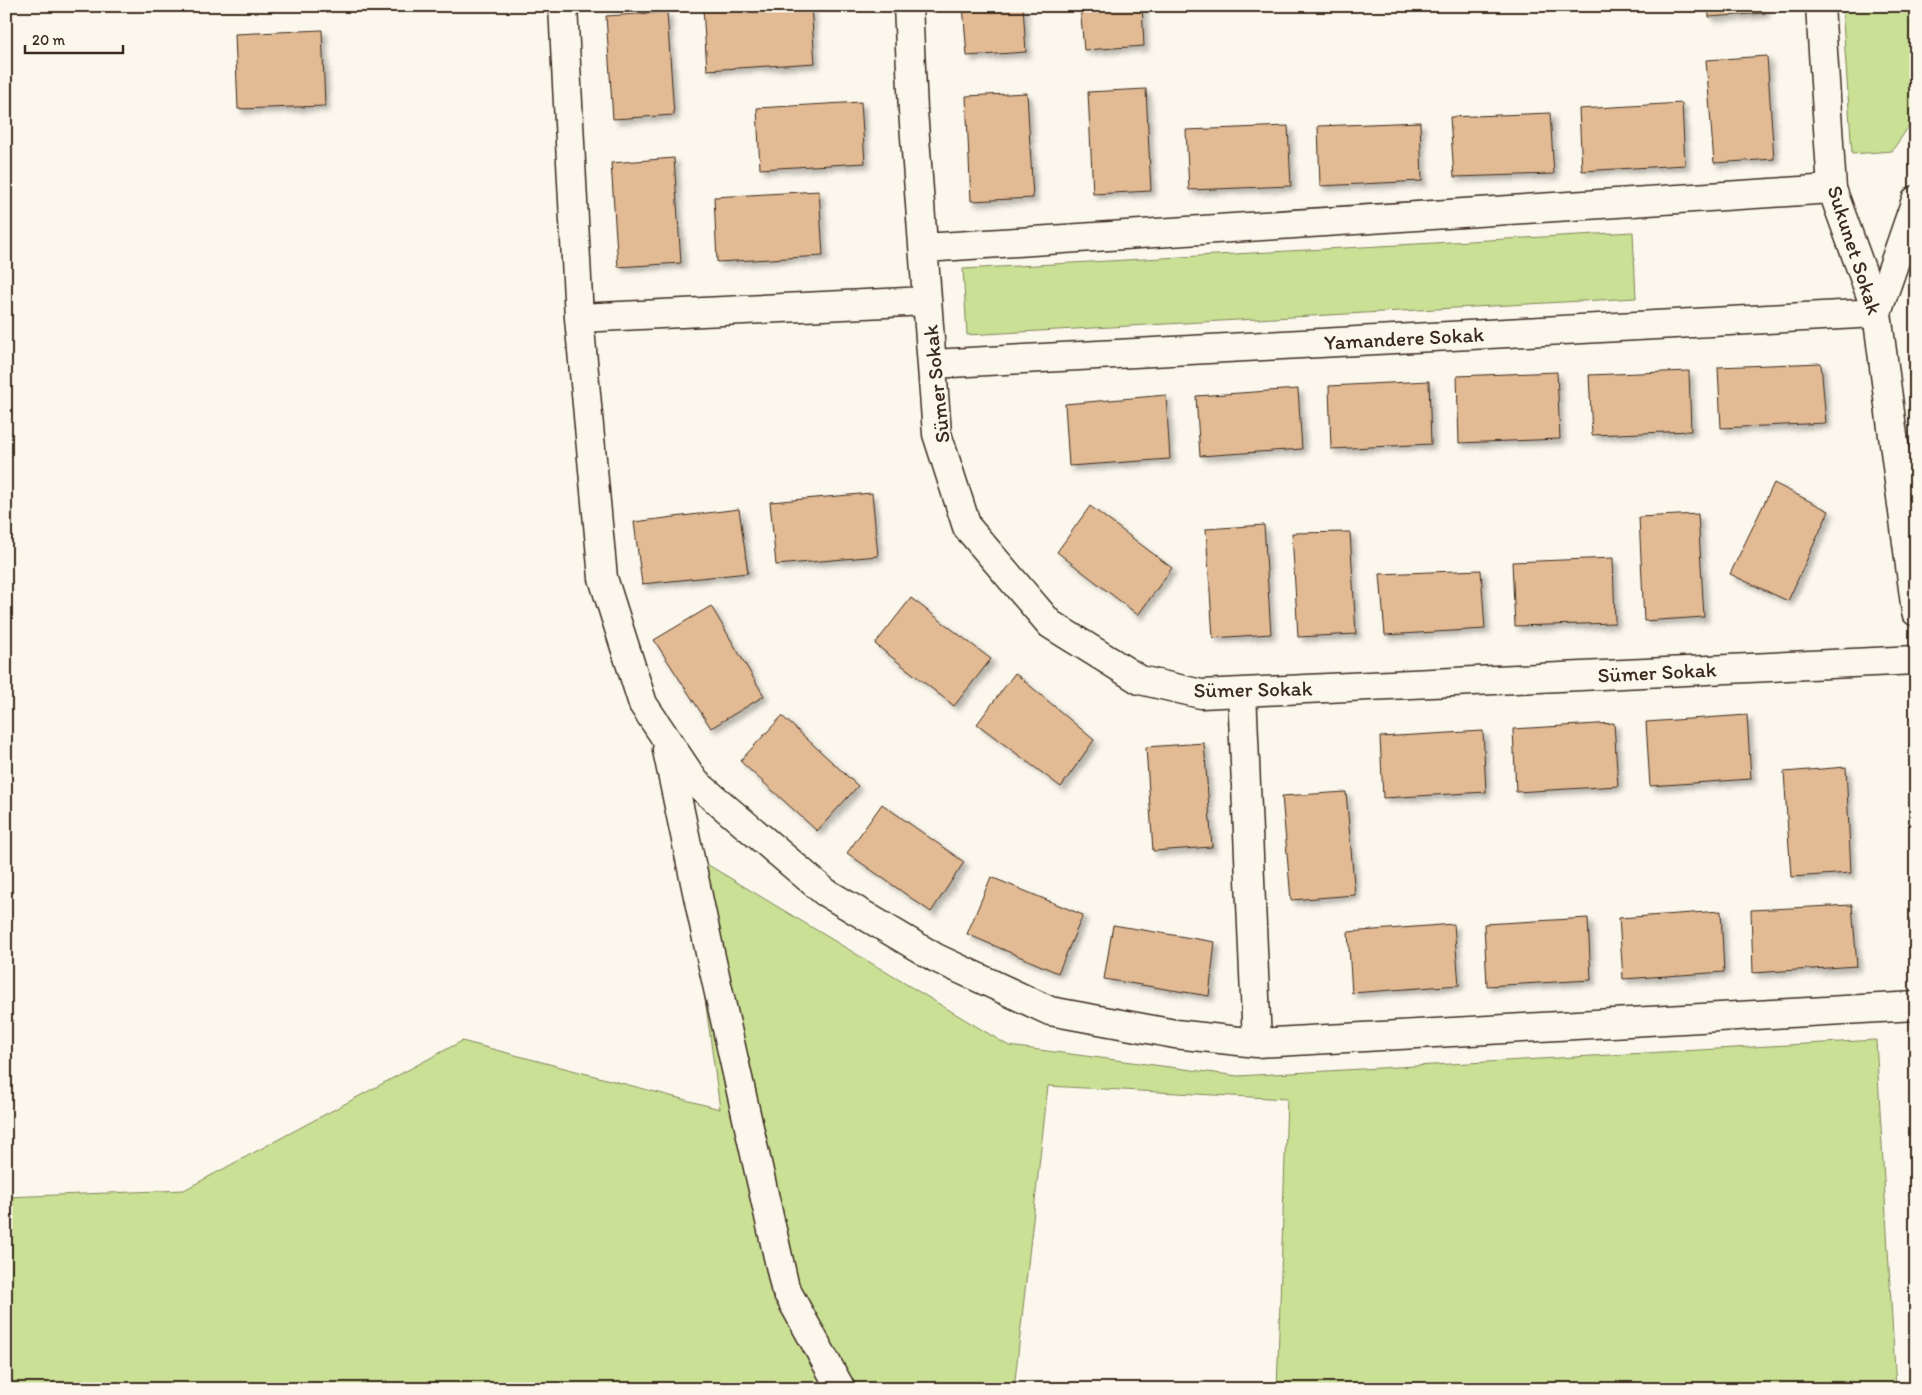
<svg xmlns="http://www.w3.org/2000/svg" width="1922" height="1395" font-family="Itim,sans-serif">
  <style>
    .green { fill: #c9e095; stroke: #82855a }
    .building { fill: #e2ba93; stroke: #3b2a1e; filter: url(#shadow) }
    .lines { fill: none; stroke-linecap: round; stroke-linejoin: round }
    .minor-casing { stroke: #3b2a1e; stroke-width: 31 }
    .tertiary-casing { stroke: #3b2a1e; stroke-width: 31 }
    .minor { stroke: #fbf7ec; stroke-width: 28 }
    .tertiary { stroke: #fbf7ec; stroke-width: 28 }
    .labels { text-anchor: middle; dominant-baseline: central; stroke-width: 4; stroke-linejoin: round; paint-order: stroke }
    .street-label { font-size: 21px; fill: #3b2a1e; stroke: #fbf7ec }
  </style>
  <defs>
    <filter id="shadow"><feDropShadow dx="4.5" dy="4.5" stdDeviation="2.5" flood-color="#0004"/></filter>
  </defs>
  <rect width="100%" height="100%" fill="#fbf7ec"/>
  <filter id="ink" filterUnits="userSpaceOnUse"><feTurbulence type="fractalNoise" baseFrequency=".02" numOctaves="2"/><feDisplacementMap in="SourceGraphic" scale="10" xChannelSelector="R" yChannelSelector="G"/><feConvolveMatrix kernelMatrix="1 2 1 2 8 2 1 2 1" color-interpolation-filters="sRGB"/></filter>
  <g filter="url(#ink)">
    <path class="green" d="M1842,6H1916V116L1892,151L1852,154Z
      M1633,232L1636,298L967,335L963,269Z
      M685,851L1009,1046L1238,1076L1876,1040L1896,1389H1277L1287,1099L1048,1086L1014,1389H6V1197L184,1190L462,1041L720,1109Z"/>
    <path class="building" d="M734,6H811L815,63L707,70L703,8Z
      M963,6H1023L1026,52L967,56Z
      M1080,6H1142L1144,46L1084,50Z
      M1708,6H1764L1765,13L1709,17Z
      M667,12L674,115L613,119L606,16Z
      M322,30L325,106L238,109L235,34Z
      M1767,56L1774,159L1714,163L1706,60Z
      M1146,89L1151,191L1093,194L1088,92Z
      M1027,93L1033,198L971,201L966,96Z
      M861,102L865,163L760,169L757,108Z
      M1682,103L1685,165L1582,171L1579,109Z
      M1550,113L1554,174L1454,177L1450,117Z
      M1420,122L1422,181L1320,186L1318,126Z
      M1288,126L1291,186L1189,190L1186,130Z
      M674,158L681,263L618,267L611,163Z
      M819,191L823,256L717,262L714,197Z
      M1821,363L1826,423L1721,428L1718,367Z
      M1689,371L1691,431L1592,435L1589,375Z
      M1557,372L1560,439L1459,443L1457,376Z
      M1429,381L1431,444L1331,449L1329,386Z
      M1298,389L1302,449L1200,456L1196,396Z
      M1166,395L1170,459L1069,466L1065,404Z
      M1774,483L1829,511L1788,601L1730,574Z
      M872,493L878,556L776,565L770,502Z
      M1090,506L1172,568L1138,615L1057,552Z
      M739,509L748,573L642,584L634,522Z
      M1698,514L1704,617L1644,621L1639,517Z
      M1264,525L1271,634L1213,638L1206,529Z
      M1350,532L1356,634L1298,637L1292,533Z
      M1613,558L1615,623L1515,626L1512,562Z
      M1481,570L1485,629L1385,635L1380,574Z
      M911,598L991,659L954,706L875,644Z
      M711,606L764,696L711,728L654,640Z
      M1015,673L1094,740L1061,787L977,724Z
      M1747,715L1751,779L1650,786L1646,722Z
      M782,716L858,786L817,831L740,761Z
      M1614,723L1618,786L1516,792L1513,729Z
      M1483,731L1486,792L1383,798L1380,737Z
      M1204,743L1212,847L1153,851L1146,747Z
      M1846,767L1851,873L1791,877L1784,772Z
      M1346,792L1355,895L1291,900L1282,796Z
      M882,804L964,862L931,912L847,853Z
      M991,877L1083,915L1058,973L967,934Z
      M1852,905L1857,966L1753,973L1751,910Z
      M1721,911L1724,972L1623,979L1619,918Z
      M1588,918L1591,980L1487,986L1484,924Z
      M1454,924L1459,985L1352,993L1348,932Z
      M1113,925L1215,942L1209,996L1104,979Z"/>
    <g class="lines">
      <g class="minor-casing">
        <path id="minor" d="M563,6L579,318L603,578L643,704L695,782L825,892L936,958L1050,1011L1175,1034L1257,1043L1916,1006
          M908,6L913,110L937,434L967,527L1050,624L1140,680L1201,694L1916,660
          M924,248L1832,189
          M579,318L927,301
          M932,364L1877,313L1916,200
          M1242,692L1257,1043
          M667,750L710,953L785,1288L841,1389"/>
      </g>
      <g class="tertiary-casing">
        <path id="tertiary" d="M1820,6L1832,189L1877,313L1916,612"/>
      </g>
      <use href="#minor" class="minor"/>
      <use href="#tertiary" class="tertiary"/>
    </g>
  </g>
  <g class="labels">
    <g class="street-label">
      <text transform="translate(1855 250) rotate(72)">Sukunet Sokak</text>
      <text transform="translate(1404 338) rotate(-3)">Yamandere Sokak</text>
      <text transform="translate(936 384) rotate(-96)">Sümer Sokak</text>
      <text transform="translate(1657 672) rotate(-3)">Sümer Sokak</text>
      <text transform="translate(1253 689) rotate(-1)">Sümer Sokak</text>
    </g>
  </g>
  <rect width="1922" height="1395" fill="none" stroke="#fbf7ec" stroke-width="25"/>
  <rect x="12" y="12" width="1897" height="1370" fill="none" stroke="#3b2a1e" stroke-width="2" filter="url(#ink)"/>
  <path d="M25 45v8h98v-8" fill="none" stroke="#3b2a1e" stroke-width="2.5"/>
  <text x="32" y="45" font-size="15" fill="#3b2a1e" stroke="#fbf7ec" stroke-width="4" paint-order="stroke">20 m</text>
</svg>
